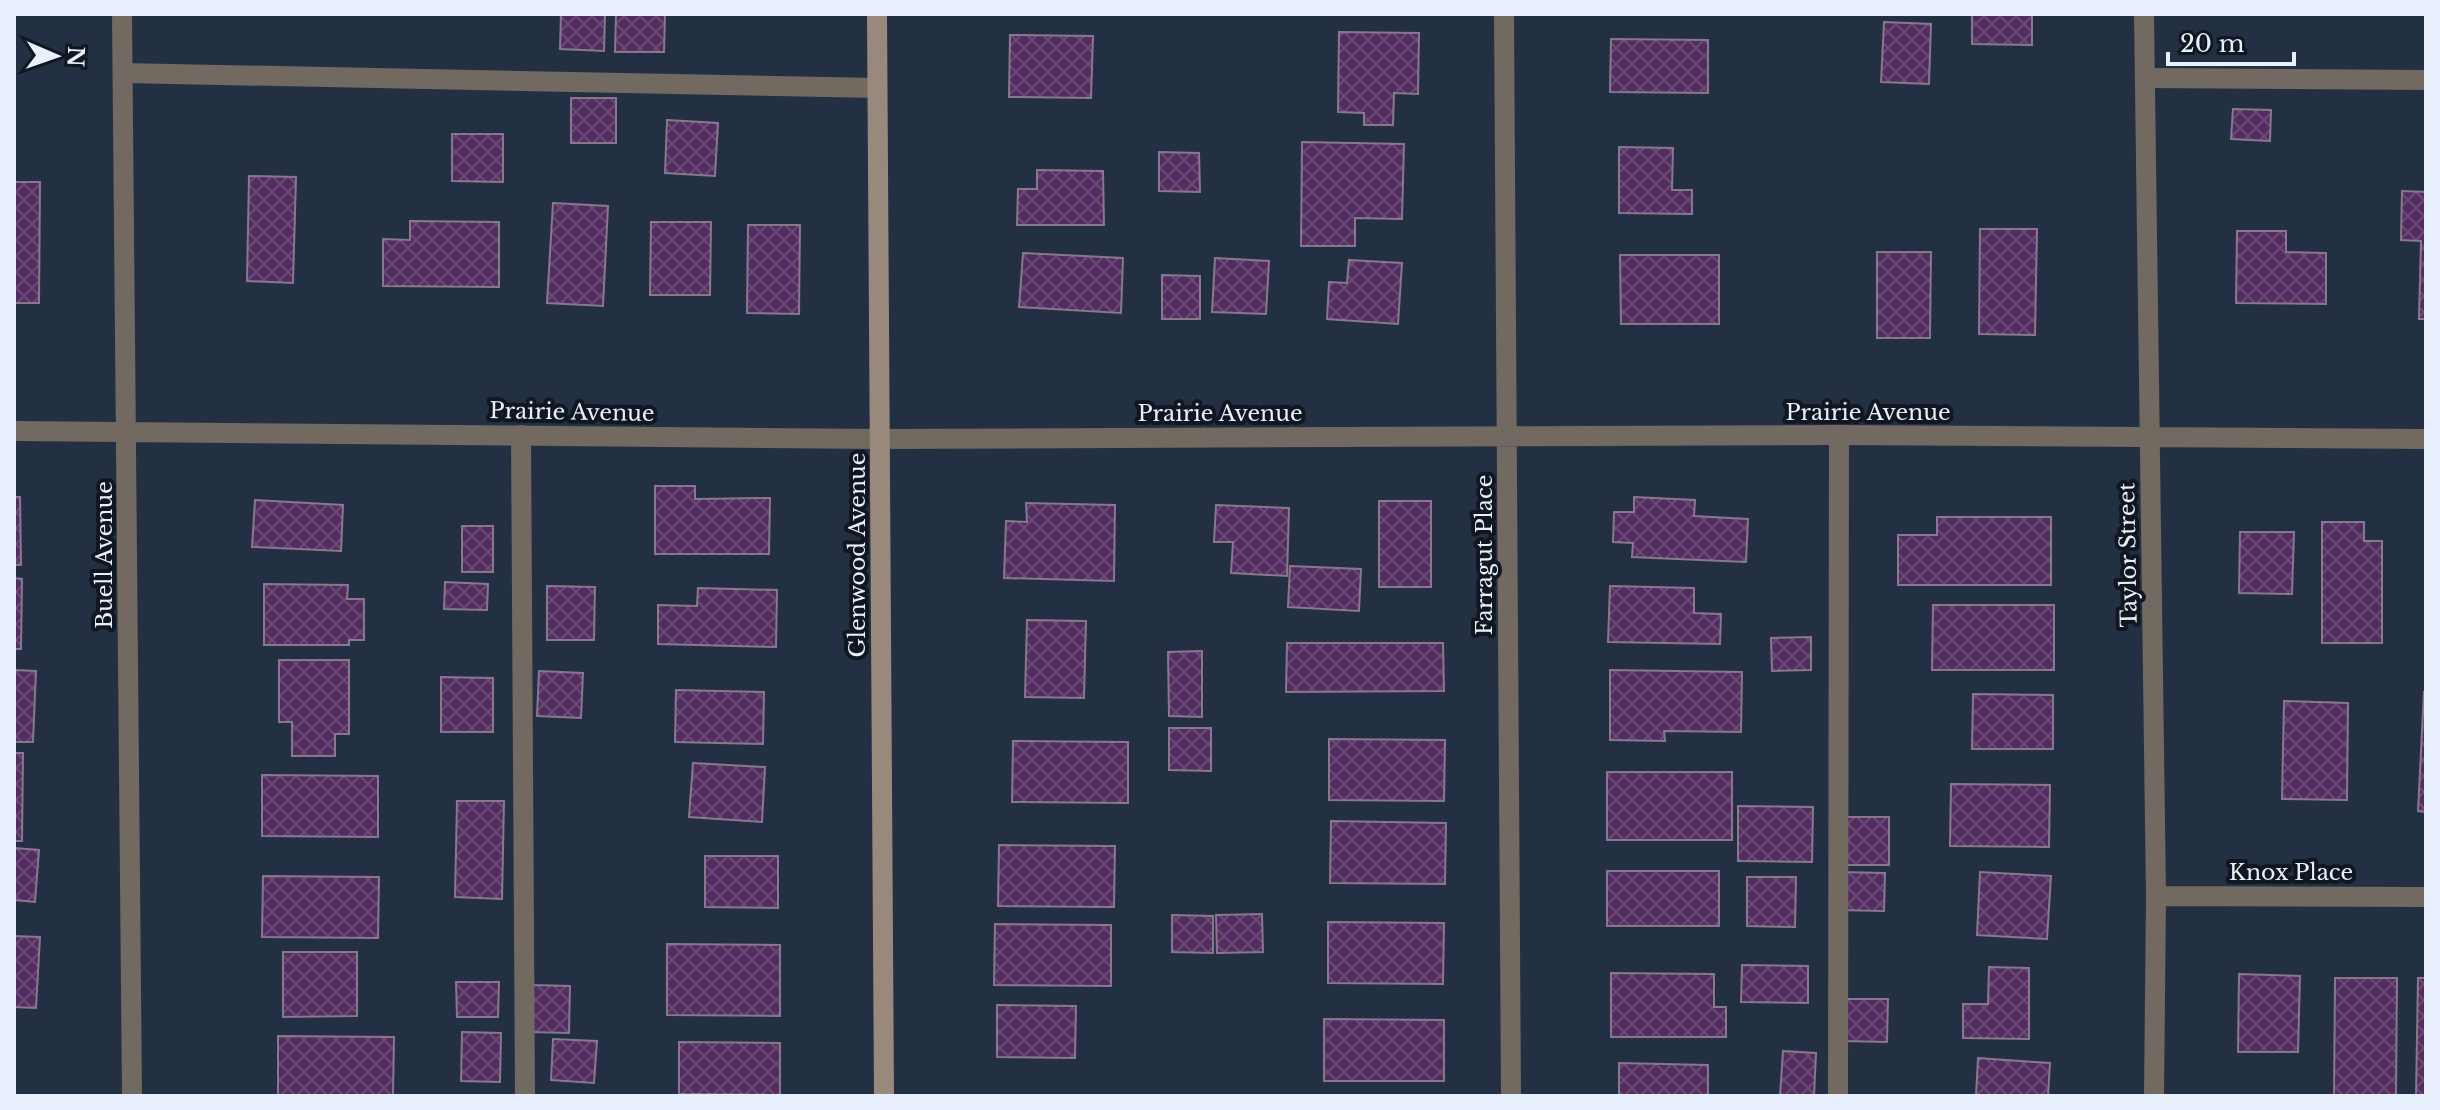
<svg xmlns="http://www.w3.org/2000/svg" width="2440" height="1110" font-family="'Libre Baskerville',serif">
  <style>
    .building { fill: url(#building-cross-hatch); stroke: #88788e; stroke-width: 2 }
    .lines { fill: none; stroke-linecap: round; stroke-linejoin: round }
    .lane { stroke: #726960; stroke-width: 20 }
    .street { stroke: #726960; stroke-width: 20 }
    .secondary { stroke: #98897c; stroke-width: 20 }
    .labels { text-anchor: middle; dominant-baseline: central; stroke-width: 8; stroke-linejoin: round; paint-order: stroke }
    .street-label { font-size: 22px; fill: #e8f0fd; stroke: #111720 }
  </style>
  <defs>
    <pattern id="building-cross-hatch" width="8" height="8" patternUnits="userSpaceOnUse" patternTransform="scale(2)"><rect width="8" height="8" fill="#532c60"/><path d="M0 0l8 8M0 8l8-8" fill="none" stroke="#6c4b78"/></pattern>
  </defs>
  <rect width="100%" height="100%" fill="#232f42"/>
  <path class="building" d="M561,14H605L604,51L560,49Z
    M616,14H665L664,52H615Z
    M1972,14H2032V45L1972,44Z
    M1884,22L1931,24L1929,84L1881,82Z
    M1339,32L1419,33L1418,94L1394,93L1393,125H1364V113L1338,112Z
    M1010,35L1093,36L1091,98L1009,97Z
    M1611,39L1708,40V93L1610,92Z
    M571,98H616V143H571Z
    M2233,109L2271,110L2270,141L2231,139Z
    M667,120L718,123L715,176L665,173Z
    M452,134H503V182L452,181Z
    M1302,142L1404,144L1402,219L1355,218V246H1301Z
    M1619,147L1673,148L1672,190H1692V214L1619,213Z
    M1159,152L1199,153L1200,192L1159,191Z
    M1037,170L1103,171L1104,225H1017L1018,189H1037Z
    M249,176L296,177L293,283L247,281Z
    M14,182H40L39,303H14Z
    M2402,191L2426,192V319H2419L2421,241L2401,240Z
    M553,203L608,206L603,306L547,303Z
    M410,221L499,222V287L383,286V239L410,240Z
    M651,222H711L710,295H650Z
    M748,225H800L799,314L747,313Z
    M1980,229H2037L2035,335L1979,334Z
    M2237,231H2286V252L2326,253V304L2236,303Z
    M1877,252H1931L1930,338H1877Z
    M1023,253L1123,258L1121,313L1019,307Z
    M1620,255H1719V324H1621Z
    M1215,258L1269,261L1266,314L1212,312Z
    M1349,260L1402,263L1398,324L1327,319L1329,282L1347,283Z
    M1162,275L1200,276V319H1162Z
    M655,486H695V499L770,498L769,554H655Z
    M14,497H20L21,565H14Z
    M1634,497L1695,500L1694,516L1748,519L1746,562L1632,557L1633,543L1613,542L1614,512H1634Z
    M255,500L343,505L341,551L252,547Z
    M1379,501H1431V587H1379Z
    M1026,503L1115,505L1114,581L1004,578L1006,521L1027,522Z
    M1216,505L1289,508L1287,576L1231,573L1233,542H1214Z
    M1937,517H2051V585H1898V535H1937Z
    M2322,522H2364V541H2382V643H2322Z
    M462,526H493V572H462Z
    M2240,532H2294L2292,594L2239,593Z
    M1290,566L1361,569L1359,611L1288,607Z
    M14,578L22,579L21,649H14Z
    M445,582L488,584L487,610L444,609Z
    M264,584L348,585L347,599H364V640H349V645H264Z
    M547,586L595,587L594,640H547Z
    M1610,586L1694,588V613L1721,614L1720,644L1608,642Z
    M698,588L777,590L776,647L658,644V605L697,606Z
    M1933,605H2054V670H1932Z
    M1027,620L1086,621L1084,698L1025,697Z
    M1811,637V670L1772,671L1771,638Z
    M1287,643H1443L1444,691L1286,692Z
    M1202,651V717L1169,716L1168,652Z
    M279,660H349V734H335V756H292V722H279Z
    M14,670L36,671L33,742H14Z
    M1610,670L1742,672L1741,732L1664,731L1665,741L1610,740Z
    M539,671L583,673L581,718L537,716Z
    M441,677L493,678V732H441Z
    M676,690L764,692L763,744L675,742Z
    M2424,692H2426V812L2418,811Z
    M1973,694L2053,695V749H1972Z
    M2284,701L2348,703L2347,800L2282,799Z
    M1169,728H1211V771L1169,770Z
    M1329,739L1445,740L1444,801L1329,800Z
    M1013,741L1128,742V803L1012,802Z
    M14,753H23L22,841H14Z
    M693,763L765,767L762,822L689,817Z
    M1607,772H1732V840H1607Z
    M262,775L378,776V837L262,836Z
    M1951,784L2050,785L2049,847L1950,846Z
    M457,801H504L502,899L455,897Z
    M1738,806L1813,807L1812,862L1738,861Z
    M1843,817H1889V865H1843Z
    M1331,821L1446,823L1445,884L1330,883Z
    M999,845L1115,846L1114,907L998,906Z
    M14,848L39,850L35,902L14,900Z
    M705,856H778V908L705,907Z
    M1607,871H1719V926H1607Z
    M1839,872L1885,873L1884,911L1838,910Z
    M1980,872L2051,876L2047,939L1977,935Z
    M263,876L379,877L378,938L262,937Z
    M1747,877H1796L1795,927L1747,926Z
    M1262,914L1263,952L1217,953L1216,915Z
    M1172,915L1213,916V953L1172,952Z
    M1328,922L1444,923L1443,984L1328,983Z
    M995,924L1111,925V986L994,985Z
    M14,936L40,937L36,1008L14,1007Z
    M667,944L780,945V1016L667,1015Z
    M283,952H357V1016L283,1017Z
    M1742,965L1808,966V1003L1741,1002Z
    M1989,967L2029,968V1039L1963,1038V1004H1988Z
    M1611,973L1714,974V1007H1726V1037H1611Z
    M2239,974L2300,976L2298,1052H2238Z
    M2335,978H2397L2396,1096H2334Z
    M2418,978H2426V1096H2416Z
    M456,982H499L498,1017H457Z
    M531,985L570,986L569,1033L530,1032Z
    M1840,999H1888L1887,1042L1840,1041Z
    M997,1005L1076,1006L1075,1058L997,1057Z
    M1324,1019L1444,1020V1081H1324Z
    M462,1032L501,1033L500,1082L461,1081Z
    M278,1036L394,1037L393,1096H278Z
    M553,1039L597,1041L594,1083L551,1080Z
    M679,1042L780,1043V1095L679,1094Z
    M1783,1051L1816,1053L1814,1096H1780Z
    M1978,1058L2050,1063L2048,1096H1976Z
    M1619,1063L1708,1065V1096H1619Z"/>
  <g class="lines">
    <path class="lane" d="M123,73L877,88
      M2145,78L2426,80
      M521,435L525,1096
      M1838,1096L1839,435"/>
    <path class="street" d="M122,14L132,1096
      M1504,14L1511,1096
      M2144,14L2156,896L2154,1096
      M14,431L880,439L1839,435L2426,439
      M2156,896L2426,897"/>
    <path class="secondary" d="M877,14L884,1096"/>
  </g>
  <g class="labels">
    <g class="street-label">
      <text transform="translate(572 412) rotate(1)">Prairie Avenue</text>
      <text x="1868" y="412">Prairie Avenue</text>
      <text x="1220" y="413">Prairie Avenue</text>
      <text transform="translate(104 555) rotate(-90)">Buell Avenue</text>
      <text transform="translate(857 555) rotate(-90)">Glenwood Avenue</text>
      <text transform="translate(1484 555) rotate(-90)">Farragut Place</text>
      <text transform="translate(2128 555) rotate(-91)">Taylor Street</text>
      <text x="2291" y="872">Knox Place</text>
    </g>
  </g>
  <rect width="2440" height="1110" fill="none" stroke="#e8f0fd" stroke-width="32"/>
  <g transform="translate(56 56) rotate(92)" stroke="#111720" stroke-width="6" paint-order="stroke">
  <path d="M0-6L14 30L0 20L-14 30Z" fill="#e8f0fd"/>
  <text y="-12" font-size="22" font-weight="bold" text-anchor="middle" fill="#e8f0fd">N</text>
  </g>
  <path d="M2168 52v12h126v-12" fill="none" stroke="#e8f0fd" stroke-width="4"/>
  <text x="2180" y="52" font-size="24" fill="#e8f0fd" stroke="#111720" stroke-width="6" paint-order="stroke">20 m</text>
</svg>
